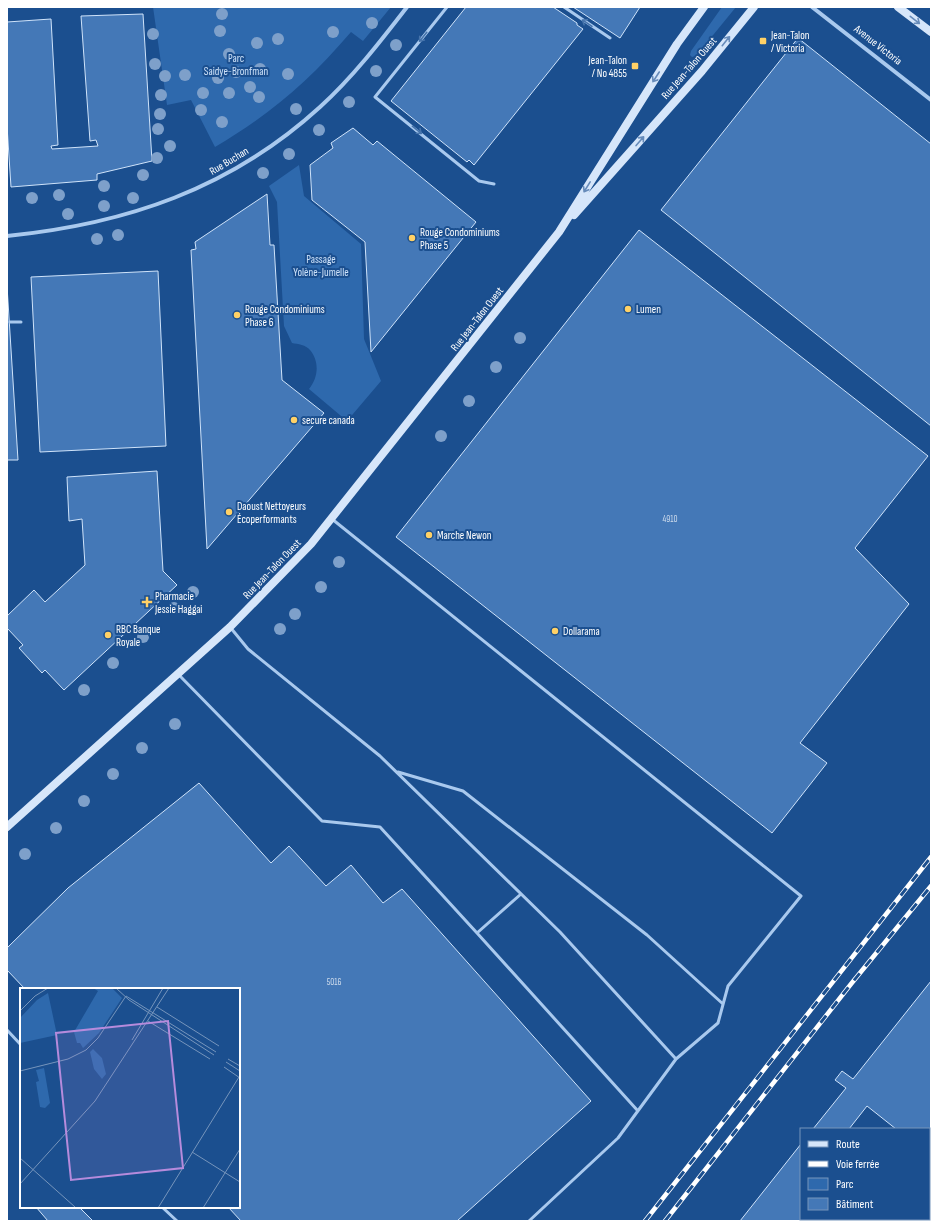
<svg xmlns="http://www.w3.org/2000/svg" width="938" height="1228" font-family="'Sofia Sans Condensed',sans-serif">
  <style>
    .green { fill: #2e69ad }
    .building { fill: #4478b7; stroke: #cfe3fa }
    .lines { fill: none; stroke-linecap: round; stroke-linejoin: round }
    .lane { stroke: #a9c9ee; stroke-width: 3 }
    .street { stroke: #a9c9ee; stroke-width: 4 }
    .secondary { stroke: #d6e6fa; stroke-width: 8 }
    .rail-casing { stroke: #fff; stroke-width: 4.5 }
    .rail { stroke: #1b4f8f; stroke-width: 3; stroke-dasharray: 9; stroke-linecap: butt }
    .tree { fill: #7ea0ca }
    .oneway { stroke: #668bba }
    .oneway2 { stroke: #4674ac }
    .poi-dot { fill: #ffd166; stroke: #1b4f8f; stroke-width: 1.5 }
    .labels { text-anchor: middle; dominant-baseline: central; stroke-width: 4; stroke-linejoin: round; paint-order: stroke }
    .number-label { font-size: 9px; fill: #d0dded }
    .poi-label { font-size: 11px; fill: #fff; stroke: #1b4f8f; text-anchor: start }
    .street-label { font-size: 11px; fill: #fff; stroke: #1b4f8f }
    .park-label { font-size: 11px; fill: #cfe3fa; stroke: #1b4f8f }
    .inset-road { fill: none; stroke: #7695bc; stroke-width: 1 }
    .view { fill: #b68bdc; fill-opacity: 0.15; stroke: #b68bdc; stroke-width: 2 }
    .inset-edge { fill: none; stroke: #fff; stroke-width: 2 }
  </style>
  <rect width="100%" height="100%" fill="#1b4f8f"/>
  <path class="green" d="M153,7H391L363,41L351,32C309,81 271,114 215,147L191,100L167,105Z
    M722,7H736L696,56L692,57L690,55L691,51Z
    M299,165L304,196L361,244L364,339L381,381L347,421L309,389C318,378 320,362 310,350C306,345 298,344 292,343L284,326L277,202L269,186Z"/>
  <path class="building" d="M466,7H553L577,23V25L583,29L474,165L469,160L467,162L391,101Z
    M573,7H640L620,38Z
    M143,14L152,161L97,174V180L11,187L7,126V22L51,19L58,145L51,146L52,149L98,146L96,140L90,141L81,16Z
    M798,38L931,144V426L661,210Z
    M353,128L373,145L377,141L476,222L371,352L365,242L312,200L310,165L333,148L331,143Z
    M267,194L270,245H274L282,380L324,413L207,549L191,250L196,249L195,242Z
    M639,230L928,456L855,548L909,604L800,743L827,763L772,833L396,537Z
    M158,271L166,446L40,452L31,277Z
    M7,286L18,460H7Z
    M157,471L163,571L177,585L64,690L45,670L42,673L19,648L23,645L7,628V616L34,590L45,602L85,565L82,519L69,521L67,477Z
    M199,783L271,863L289,846L326,886L351,865L383,903L402,889L591,1101L457,1221H241L228,1207H239V989H25L7,970V948L68,888Z
    M931,981V1156L929,1155V1129H896L867,1106L849,1129H813L846,1088L835,1080L842,1071L853,1079Z
    M801,1144V1219H858L857,1221H740Z
    M36,1207H79L93,1221H48Z"/>
  <g class="lines">
    <path class="lane" d="M447,7L375,97L479,181L494,184
      M564,7L610,38
      M10,322H21
      M332,519L801,896L728,986L718,1023L676,1059L618,1138L529,1221
      M230,627L248,649L380,756L560,932L676,1059
      M179,675L322,821L380,827L477,933
      M398,772L463,791L647,935L723,1004
      M521,894L477,933L638,1111
      M7,1030L21,1045
      M162,1207L177,1221"/>
    <path class="street" d="M812,7L931,100
      M7,236C126,224 230,189 320,107C352,78 380,42 407,7"/>
    <path class="secondary" d="M898,7L931,32
      M574,215L702,71L754,7
      M7,827L230,627L311,544L559,232L677,44L704,7"/>
    <g class="rail-casing">
      <path id="rail" d="M645,1221L931,857
        M665,1221L851,984L931,886"/>
    </g>
    <use href="#rail" class="rail"/>
  </g>
  <g class="tree">
    <circle cx="222" cy="14" r="6"/>
    <circle cx="372" cy="23" r="6"/>
    <circle cx="220" cy="31" r="6"/>
    <circle cx="333" cy="32" r="6"/>
    <circle cx="153" cy="34" r="6"/>
    <circle cx="278" cy="39" r="6"/>
    <circle cx="257" cy="43" r="6"/>
    <circle cx="396" cy="45" r="6"/>
    <circle cx="229" cy="54" r="6"/>
    <circle cx="155" cy="64" r="6"/>
    <circle cx="260" cy="69" r="6"/>
    <circle cx="376" cy="71" r="6"/>
    <circle cx="236" cy="72" r="6"/>
    <circle cx="288" cy="74" r="6"/>
    <circle cx="185" cy="75" r="6"/>
    <circle cx="165" cy="76" r="6"/>
    <circle cx="218" cy="78" r="6"/>
    <circle cx="250" cy="87" r="6"/>
    <circle cx="203" cy="93" r="6"/>
    <circle cx="229" cy="93" r="6"/>
    <circle cx="161" cy="95" r="6"/>
    <circle cx="259" cy="97" r="6"/>
    <circle cx="349" cy="102" r="6"/>
    <circle cx="296" cy="109" r="6"/>
    <circle cx="201" cy="110" r="6"/>
    <circle cx="160" cy="114" r="6"/>
    <circle cx="222" cy="122" r="6"/>
    <circle cx="158" cy="129" r="6"/>
    <circle cx="319" cy="130" r="6"/>
    <circle cx="170" cy="146" r="6"/>
    <circle cx="289" cy="154" r="6"/>
    <circle cx="157" cy="158" r="6"/>
    <circle cx="263" cy="173" r="6"/>
    <circle cx="143" cy="175" r="6"/>
    <circle cx="104" cy="186" r="6"/>
    <circle cx="59" cy="195" r="6"/>
    <circle cx="32" cy="198" r="6"/>
    <circle cx="133" cy="198" r="6"/>
    <circle cx="104" cy="206" r="6"/>
    <circle cx="68" cy="214" r="6"/>
    <circle cx="118" cy="235" r="6"/>
    <circle cx="97" cy="239" r="6"/>
    <circle cx="520" cy="338" r="6"/>
    <circle cx="496" cy="367" r="6"/>
    <circle cx="469" cy="401" r="6"/>
    <circle cx="441" cy="436" r="6"/>
    <circle cx="339" cy="562" r="6"/>
    <circle cx="321" cy="587" r="6"/>
    <circle cx="193" cy="592" r="6"/>
    <circle cx="174" cy="608" r="6"/>
    <circle cx="295" cy="614" r="6"/>
    <circle cx="280" cy="629" r="6"/>
    <circle cx="143" cy="637" r="6"/>
    <circle cx="113" cy="663" r="6"/>
    <circle cx="84" cy="690" r="6"/>
    <circle cx="175" cy="724" r="6"/>
    <circle cx="142" cy="748" r="6"/>
    <circle cx="113" cy="774" r="6"/>
    <circle cx="84" cy="801" r="6"/>
    <circle cx="56" cy="828" r="6"/>
    <circle cx="25" cy="854" r="6"/>
  </g>
  <defs><path id="oneway-shaft" d="M-6 0H5M1.5-3L5.5 0L1.5 3" fill="none" stroke-width="1.6" stroke-linecap="round" stroke-linejoin="round"/></defs>
  <g class="oneway">
    <use href="#oneway-shaft" transform="translate(915 20) rotate(38)"/>
    <use href="#oneway-shaft" transform="translate(726 41) rotate(-51)"/>
    <use href="#oneway-shaft" transform="translate(656 77) rotate(123)"/>
    <use href="#oneway-shaft" transform="translate(640 141) rotate(-49)"/>
    <use href="#oneway-shaft" transform="translate(587 187) rotate(122)"/>
  </g>
  <g class="oneway2">
    <use href="#oneway-shaft" transform="translate(587 23) rotate(-146)"/>
    <use href="#oneway-shaft" transform="translate(423 37) rotate(129)"/>
    <use href="#oneway-shaft" transform="translate(417 130) rotate(39)"/>
  </g>
  <g class="poi-dot">
    <rect x="759" y="37" width="8" height="8" rx="2"/>
    <rect x="631" y="62" width="8" height="8" rx="2"/>
    <circle cx="412" cy="238" r="4"/>
    <circle cx="628" cy="309" r="4"/>
    <circle cx="237" cy="315" r="4"/>
    <circle cx="294" cy="420" r="4"/>
    <circle cx="229" cy="512" r="4"/>
    <circle cx="429" cy="535" r="4"/>
    <path d="M145 596h4v4h4v4h-4v4h-4v-4h-4v-4h4z"/>
    <circle cx="555" cy="631" r="4"/>
    <circle cx="108" cy="635" r="4"/>
  </g>
  <g class="labels">
    <g class="number-label">
      <text x="670" y="519">4910</text>
      <text x="334" y="982">5016</text>
    </g>
    <g class="poi-label">
      <text x="771" y="35">Jean-Talon<tspan x="771" dy="13">/ Victoria</tspan></text>
      <text x="627" y="60" text-anchor="end">Jean-Talon<tspan x="627" dy="13">/ No 4855</tspan></text>
      <text x="420" y="232">Rouge Condominiums<tspan x="420" dy="13">Phase 5</tspan></text>
      <text x="245" y="309">Rouge Condominiums<tspan x="245" dy="13">Phase 6</tspan></text>
      <text x="636" y="309">Lumen</text>
      <text x="302" y="420">secure canada</text>
      <text x="237" y="506">Daoust Nettoyeurs<tspan x="237" dy="13">Écoperformants</tspan></text>
      <text x="437" y="535">Marche Newon</text>
      <text x="155" y="596">Pharmacie<tspan x="155" dy="13">Jessie Haggai</tspan></text>
      <text x="116" y="629">RBC Banque<tspan x="116" dy="13">Royale</tspan></text>
      <text x="563" y="631">Dollarama</text>
    </g>
    <g class="street-label">
      <text transform="translate(878 45) rotate(38)">Avenue Victoria</text>
      <text transform="translate(689 68) rotate(-49)">Rue Jean-Talon Ouest</text>
      <text transform="translate(229 161) rotate(-31)">Rue Buchan</text>
      <text transform="translate(477 319) rotate(-52)">Rue Jean-Talon Ouest</text>
      <text transform="translate(272 569) rotate(-46)">Rue Jean-Talon Ouest</text>
    </g>
    <g class="park-label">
      <text x="236" y="58">Parc<tspan x="236" dy="13">Saidye-Bronfman</tspan></text>
      <text x="321" y="259">Passage<tspan x="321" dy="13">Yolène-Jumelle</tspan></text>
    </g>
  </g>
  <g transform="translate(20 988)">
    <rect width="220" height="220" fill="#1b4f8f"/>
    <path d="M73,0H92L102,10L79,45L63,60L60,55H57L54,44L78,3ZM28,5L37,47L0,55V30L17,12ZM73,61L82,70L86,86L82,91L74,81L70,64ZM24,80L30,115L25,120L20,119L16,94L19,93L16,82Z" fill="#2e69ad"/>
    <path class="inset-road" d="M96,0L109,12L194,67M106,8L196,64M137,19L199,58M0,23L15,8L28,0M128,33L190,71M112,52L143,0M208,71L220,78M206,74L220,83M204,79L220,90M0,83L48,71L66,62L78,50L106,8M172,164L220,194M0,170L55,219M0,196L75,113L149,0M138,220L219,89M183,220L220,161"/>
    <path class="view" d="M148,33L163,180L51,192L36,45Z"/>
    <rect width="220" height="220" class="inset-edge"/>
  </g>
  <rect width="938" height="1228" fill="none" stroke="#ffffff" stroke-width="16"/>
  <rect x="800" y="1128" width="130" height="92" fill="#1b4f8f" stroke="#7695bc"/>
  <rect x="808" y="1141" width="20" height="6" fill="#d6e6fa" stroke="#7695bc"/>
  <text x="836" y="1148" font-size="12" fill="#ffffff">Route</text>
  <rect x="808" y="1161" width="20" height="6" fill="#ffffff" stroke="#7695bc"/>
  <text x="836" y="1168" font-size="12" fill="#ffffff">Voie ferrée</text>
  <rect x="808" y="1178" width="20" height="12" fill="#2e69ad" stroke="#7695bc"/>
  <text x="836" y="1188" font-size="12" fill="#ffffff">Parc</text>
  <rect x="808" y="1198" width="20" height="12" fill="#4478b7" stroke="#7695bc"/>
  <text x="836" y="1208" font-size="12" fill="#ffffff">Bâtiment</text>
</svg>
